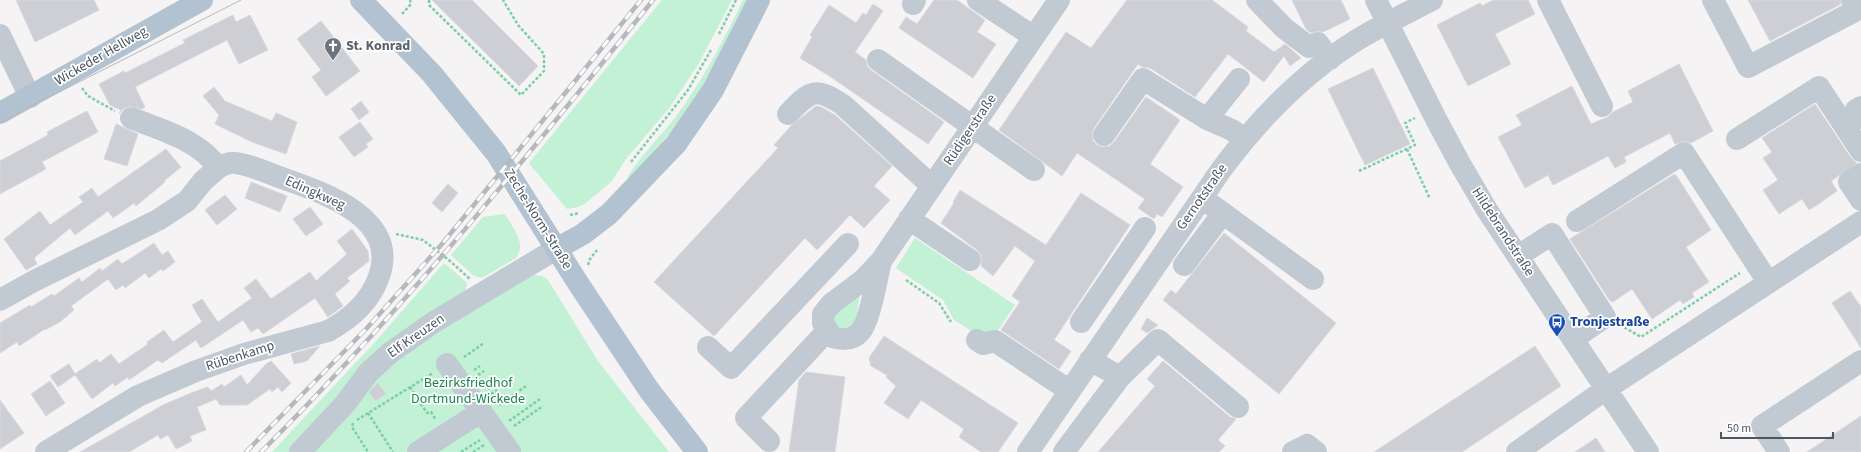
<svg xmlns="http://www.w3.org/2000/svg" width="1861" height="452" font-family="'Source Sans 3',sans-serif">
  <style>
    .green { fill: #c3f1d5 }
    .building { fill: #cdcfd5; stroke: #d7d9de }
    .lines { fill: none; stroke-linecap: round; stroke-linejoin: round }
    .path { stroke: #7ad0a6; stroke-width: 2.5; stroke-dasharray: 3 2; stroke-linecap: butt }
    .minor { stroke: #c1cad2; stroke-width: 22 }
    .major { stroke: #b3c2d1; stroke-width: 22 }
    .tram { stroke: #b5b8bd; stroke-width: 1 }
    .rail-casing { stroke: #b5b8bd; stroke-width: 4.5 }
    .rail { stroke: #fff; stroke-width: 3; stroke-dasharray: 9; stroke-linecap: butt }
    .labels { text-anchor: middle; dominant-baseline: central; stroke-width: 3.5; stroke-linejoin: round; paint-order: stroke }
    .worship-label { font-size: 14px; font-weight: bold; fill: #5b616d; stroke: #fff; text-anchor: start }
    .street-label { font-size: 14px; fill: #4a5661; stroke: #fff }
    .transit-label { font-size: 14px; font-weight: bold; fill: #164399; stroke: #fff; text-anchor: start }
    .park-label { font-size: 14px; fill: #17864f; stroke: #fff }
  </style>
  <rect width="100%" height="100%" fill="#f5f3f3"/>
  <path class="green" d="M662,0H732L699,63L670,107L626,159L612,181L586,203L578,207L567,209L529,163Z
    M743,0H750C731,39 711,79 685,114C668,137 649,158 630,179L628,176C641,155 659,138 674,119C702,82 723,41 743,0Z
    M505,214C513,228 527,243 516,258L482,278L474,276L451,255L483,217Z
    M915,238L1015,305L997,332L981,337L954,320L943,300L896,268Z
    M444,263L465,281L467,283L465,295L293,452H272L376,341Z
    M533,275L542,276L548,280L598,361L669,452H311L382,366L400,354Z
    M860,295L855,324L846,333L831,324L834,313Z"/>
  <path class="building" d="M16,0H94L99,10L35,42Z
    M432,0H472L538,66L519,86Z
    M934,0H957L985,20L977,32L996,44L973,78L899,28L906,17L917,24Z
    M1127,0H1212L1248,27L1246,31L1274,52L1285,44L1301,58L1290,66L1284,56L1264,82L1228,54L1195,97L1150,68L1142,67L1138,64L1094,128L1092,134L1093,141L1097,145L1103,147L1110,146L1114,142L1146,97L1180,120L1150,164L1183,187L1162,217L1157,214L1154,219L1138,208L1145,199L1077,153L1062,176L999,130L1066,32L1091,48Z
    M1292,0H1341L1350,19L1323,32L1318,31L1311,33L1306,29Z
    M1493,0H1528L1535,14L1495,34L1511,64L1468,86L1437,25L1480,3L1482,6Z
    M1748,0H1840L1841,4L1770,41Z
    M873,4L883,11L855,52L866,60L867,66L871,70L944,122L928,144L831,77L800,58L812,37L810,35L829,5L856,23L863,13L866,15Z
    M233,15L236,22L250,15L268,50L239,64L227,40L135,87L145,107L142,109L129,106L123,109L119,114L121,110L110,105L99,84L124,71L125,73L185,43L183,40Z
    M321,21L360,71L326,96L312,77L321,70L297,39Z
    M1679,64L1713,131L1691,143L1683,141L1675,144L1670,133L1624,157L1626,162L1615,168L1608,156L1553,185L1548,175L1525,188L1498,137L1522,125L1516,115L1572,86L1591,124L1608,117L1613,112L1633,102L1628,91Z
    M1373,68L1410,144L1365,165L1328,89Z
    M214,87L225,101L272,121L276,113L297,122L286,154L252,142L215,124L219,115L203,96Z
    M361,101L369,112L359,120L351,109Z
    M1815,104L1851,158L1857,163L1831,181L1837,191L1817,205L1809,210L1802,199L1779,214L1763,190L1778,180L1763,158L1772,152L1762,138Z
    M816,106L821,107L835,115L892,166L874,186L890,200L864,228L850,215L817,250L805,238L714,336L654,282L778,148L774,145L791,126Z
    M87,111L98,132L42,162L46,169L0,194V161L48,135L47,132Z
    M360,122L373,139L366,144L368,147L354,157L339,137Z
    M116,124L138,134L127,166L104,159Z
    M166,149L181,167L164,181L165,182L136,206L134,203L113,218L108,211L75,235L70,228L34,258L37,264L26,270L4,239L40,211L50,225L83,202L79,197L92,188L98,197Z
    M1673,175H1676L1711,230L1686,247L1709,282L1692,293L1694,297L1683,304L1680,300L1652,319L1632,289L1613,302L1610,301L1570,239Z
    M251,182L287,196L280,212L245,198Z
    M448,184L458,193L442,212L432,203Z
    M960,190L1046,245L1081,193L1130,225L1054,340L1071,351L1059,369L1001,330L1020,302L1012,296L1035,261L1015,246L993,276L981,266L982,260L981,255L977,250L941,223L954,203L953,202Z
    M225,195L237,209L217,225L205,210Z
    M310,207L323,224L306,236L293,219Z
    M352,229L368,251L369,261L347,278L350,281L335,294L343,306L328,317L315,298L263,334L258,328L251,332L243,320L201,348L196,340L162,363L158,360L129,380L128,377L115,386L113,383L92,399L75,375L58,387L50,376L69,364L75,374L97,359L99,363L111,354L119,364L148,344L147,342L164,330L173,342L202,322L192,305L202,299L218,322L252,298L244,288L256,279L271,299L310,272L316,281L347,254L337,241Z
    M1224,233L1336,323L1279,394L1163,300L1171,290L1176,294Z
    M154,243L162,255L168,251L175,262L163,271L161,269L149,278L145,273L125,288L123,285L116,290L108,279L71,306L74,310L60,322L45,330V329L19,346L17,342L0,353V323L30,305L31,307L52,294L54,296L79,278L82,282L100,268L102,271L118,259L122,264Z
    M1850,291L1861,307V348L1832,303Z
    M1147,318L1158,325L1147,333L1141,329Z
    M884,336L1018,423L998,452H981L959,437L964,429L921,400L908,419L884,403L896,386L886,377L887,375L871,366L869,358Z
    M320,346L307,361L294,364L291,354Z
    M1535,346L1561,386L1462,452H1374Z
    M271,361L291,383L282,392L278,387L272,392L270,389L247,405H220L216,399L197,407L206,430L190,436L192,441L176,449L168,435L160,439L158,435L129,452H80L163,405L191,393L208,387L211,391L222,384L224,387L241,375L247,385L266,364Z
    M1163,361L1230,417L1236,419L1218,440L1225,446L1219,452H1098L1155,386L1147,379Z
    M806,372L845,377L835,452H789L799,380Z
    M50,381L65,403L46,416L31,394Z
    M378,383L386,394L375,401L369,392Z
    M0,400L24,433L0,449Z
    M1861,416V452H1807Z
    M1596,438L1605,452H1575Z"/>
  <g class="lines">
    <path class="path" d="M429,0V5L521,95L544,71V54L518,25L503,0
      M402,14L411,4L410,0
      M719,34L736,0
      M82,88L88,96L115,111
      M1407,149L1430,199
      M631,162L688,90L711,50
      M1359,171L1415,145L1405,123L1415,118
      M570,215L579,213
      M396,234L423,240L450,261L470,279
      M588,265L590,259L597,250
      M906,280L939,303L951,322
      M1620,325L1641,337L1740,273
      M464,357L484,343
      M474,370L480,366
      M478,375L484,371
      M410,387L427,413L431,412L436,420
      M488,389L493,385
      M491,394L497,390
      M499,405L526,386
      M368,413L393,452
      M357,420L433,373
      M509,421L540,399
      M353,423L352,427L368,452
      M514,426L543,406
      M461,452L480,440
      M473,452L484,445"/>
    <path class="minor" d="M978,0L1034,37
      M1257,0L1284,28L1309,47L1318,43L1330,59
      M1376,0L1437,121L1459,162L1487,210L1648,452
      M1548,0L1602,106
      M1713,0L1748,67L1857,10L1852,0
      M913,4L915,0
      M0,35L30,97
      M878,60L1034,170
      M1861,107L1856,110L1861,118
      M788,114C810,91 815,86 843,105L932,186
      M1207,119L1239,79
      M1104,135L1143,79L1207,119L1232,130L1244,139
      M1737,139L1819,87L1861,151
      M1861,174L1849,182L1861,200
      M1202,198L1313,279
      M909,219L970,260
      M1577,221L1684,153L1768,282
      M1518,256L1552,234L1605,317L1573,339
      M881,261C877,276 870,322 860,332C852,341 842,340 832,337L823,323V314L831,304L863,280L881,261L1059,0
      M1184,265L1223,213
      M0,300L34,281L158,220L187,201L203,181L218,168
      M1081,322L1145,228
      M977,340L983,344L995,341L1070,391
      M708,347L731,368L848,244
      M447,364L510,452
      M1120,377L1158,340L1238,407
      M769,441L746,418L827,331
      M46,452L138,396L196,371L244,354L328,331C350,319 369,303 378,279C402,219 325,193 282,178C268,173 249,164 235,163C229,162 223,165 218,168C200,140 161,130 131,118
      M300,452L344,405L369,372L390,353L434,322L556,249
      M418,452L481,412
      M1028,452L1221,170C1261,116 1308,68 1367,34C1388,22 1411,11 1432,0
      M1064,452L1120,377L1090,360
      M1293,452L1307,445L1316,452
      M1517,452L1606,389L1861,222
      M1779,452L1762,426L1861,361"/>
    <path class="major" d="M361,0L432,74L496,153L576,280L649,390L697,452
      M0,113L202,0
      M556,249L583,234L609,214L676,144L713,90L759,0"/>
    <path class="tram" d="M0,122L241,0"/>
    <g class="rail-casing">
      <path id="rail" d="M246,452L367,328L442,244L641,0
        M261,452C402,311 528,156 653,0"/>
    </g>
    <use href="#rail" class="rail"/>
  </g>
  <defs>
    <g id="church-pin" transform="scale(0.9)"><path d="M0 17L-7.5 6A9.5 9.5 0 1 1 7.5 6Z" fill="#6b7280" stroke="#fff"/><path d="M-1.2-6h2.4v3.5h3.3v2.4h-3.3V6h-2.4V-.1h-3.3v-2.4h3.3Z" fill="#fff"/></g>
    <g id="bus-pin" transform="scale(0.9)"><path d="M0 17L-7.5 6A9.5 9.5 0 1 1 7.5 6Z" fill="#1a4fb4" stroke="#fff"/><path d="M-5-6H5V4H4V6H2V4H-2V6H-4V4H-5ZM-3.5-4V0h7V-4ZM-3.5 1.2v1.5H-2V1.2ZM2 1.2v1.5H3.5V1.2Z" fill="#fff"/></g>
  </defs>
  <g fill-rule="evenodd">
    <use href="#church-pin" x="333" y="46"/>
    <use href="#bus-pin" x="1557" y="322"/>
  </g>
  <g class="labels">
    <g class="worship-label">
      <text x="346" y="46">St. Konrad</text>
    </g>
    <g class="street-label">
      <text transform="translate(101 56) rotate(-30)">Wickeder Hellweg</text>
      <text transform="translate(970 130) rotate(-56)">Rüdigerstraße</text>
      <text transform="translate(315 193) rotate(24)">Edingkweg</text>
      <text transform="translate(1202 197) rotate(-55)">Gernotstraße</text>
      <text transform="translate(538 219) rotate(58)">Zeche-Norm-Straße</text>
      <text transform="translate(1503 232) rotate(57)">Hildebrandstraße</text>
      <text transform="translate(416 336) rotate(-35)">Elf Kreuzen</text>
      <text transform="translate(240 356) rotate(-18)">Rübenkamp</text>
    </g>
    <g class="transit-label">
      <text x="1570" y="322">Tronjestraße</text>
    </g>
    <g class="park-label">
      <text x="468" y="383">Bezirksfriedhof<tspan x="468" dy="16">Dortmund-Wickede</tspan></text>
    </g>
  </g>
  <path d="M1721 432v6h112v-6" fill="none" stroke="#4a5661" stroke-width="2"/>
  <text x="1727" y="432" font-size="12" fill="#4a5661" stroke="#ffffff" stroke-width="3" paint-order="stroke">50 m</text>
</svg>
